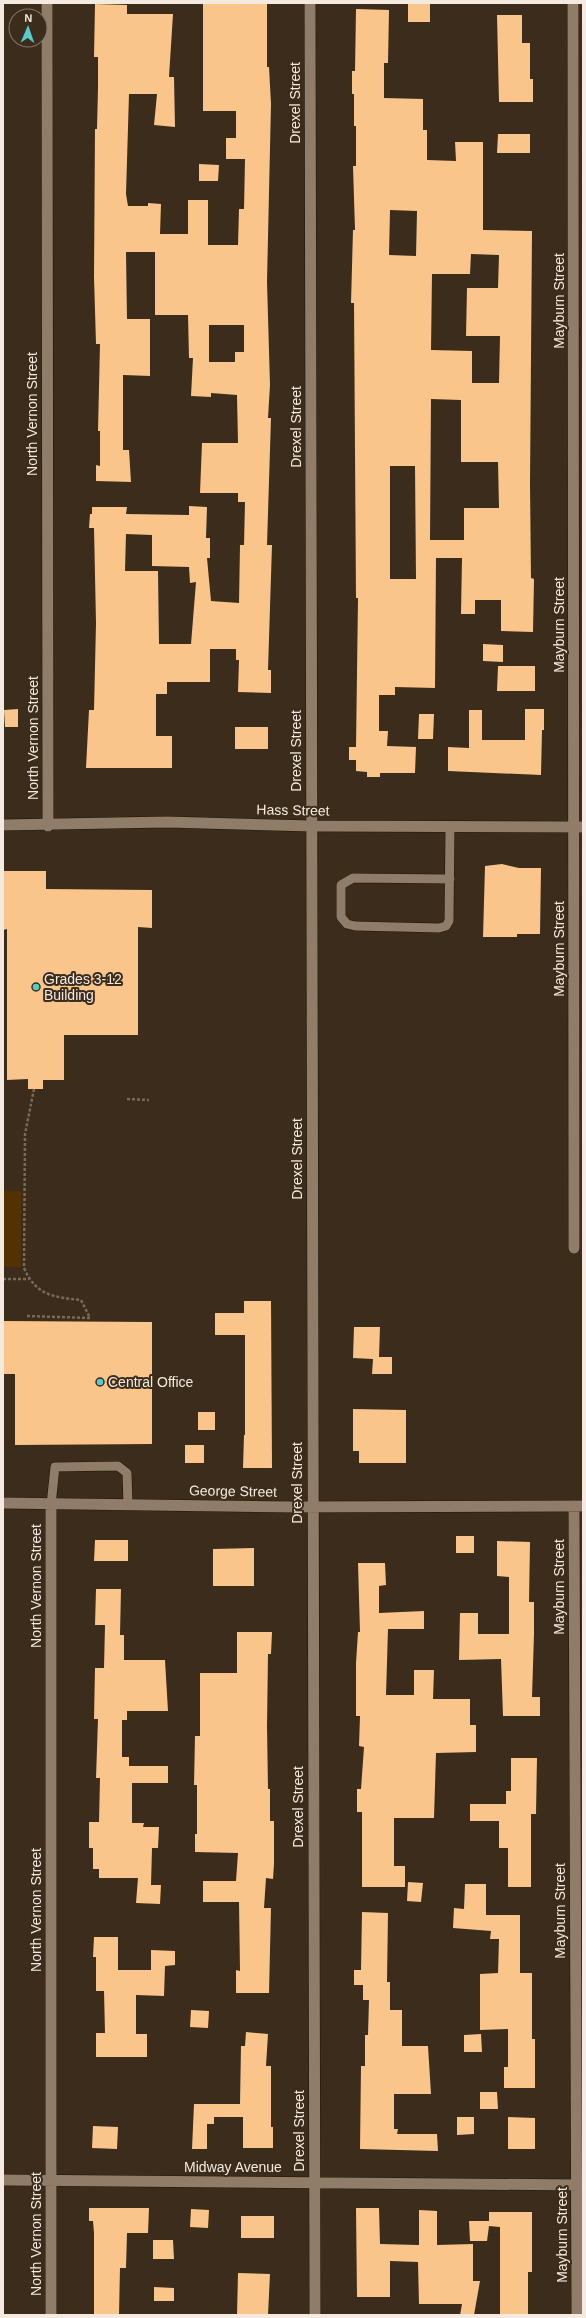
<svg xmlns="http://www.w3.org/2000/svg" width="586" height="2318" font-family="Arial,sans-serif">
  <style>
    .green { fill: #523103 }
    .building { fill: #f9c58b; fill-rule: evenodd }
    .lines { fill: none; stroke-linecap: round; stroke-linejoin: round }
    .service-casing { stroke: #221404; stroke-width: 10 }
    .minor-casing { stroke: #221404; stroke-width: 12 }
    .tertiary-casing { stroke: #221404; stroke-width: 12 }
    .path { stroke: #786b5c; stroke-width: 2.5; stroke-dasharray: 3 2; stroke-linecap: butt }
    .service { stroke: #8f7c69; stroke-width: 9 }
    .minor { stroke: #8f7c69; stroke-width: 11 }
    .tertiary { stroke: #8f7c69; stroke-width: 11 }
    .poi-dot { fill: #53cdc9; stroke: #3b2c1b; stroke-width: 1.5 }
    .labels { text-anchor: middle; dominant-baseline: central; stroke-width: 4; stroke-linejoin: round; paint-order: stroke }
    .street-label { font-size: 14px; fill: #f5eadf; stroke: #3b2c1b }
    .poi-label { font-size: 14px; fill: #f5eadf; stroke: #3b2c1b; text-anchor: start }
  </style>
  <rect width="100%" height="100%" fill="#3b2c1b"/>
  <path class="green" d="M3,1191H21V1267H3Z"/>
  <path class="building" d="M203,3H267V67H269L271,104L267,282L270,385L268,418H271L267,545H272L268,670H271V693L238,692L239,660H236V649H210V682H167V694H156V736H172V768H86L89,710H94L96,623L94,528H89L90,514H92V507H127L126,514L189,515V506L207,507L206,538H210V558H207L211,601L239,603L240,545H244L245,502H238V493H200L202,443H238L237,395L211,393V397L191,396L193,358H189L188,315H155V252H126L127,319H150V376L123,375V450H129L131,482L96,481V465L100,466V431H98L100,344H96L94,277L95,129H97L98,88V57H94L95,4L127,5V14H173L169,77H174L175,127L154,125L157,94H129L126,194L128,206H148V203L161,204L160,234H188V200H208V245H238L239,209H244L245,159H226V138H236V111H203ZM209,325H244V352H235V362H209ZM126,534L152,535V566L189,567L190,583L196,582L191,644H159L158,571H125Z
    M408,3H430V22H408Z
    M356,9L389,10L388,63H384V98L423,99V130H427V160L456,161L455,142H483V230L532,231L530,484L531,578L534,579L533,632L501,631V600H475V614H461L462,558H436L435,688L395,687V695H379V731H388L387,746L416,747L415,773H380V777H367V772L356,771V760H349V747H356L358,598H356L354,303H351L353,230H355L353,166H356V126H354V94H352V71H355ZM390,210L417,211L416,256L389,255ZM471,254L499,255L498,288H467L466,336H500L499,383H472V351L431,350L432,274H470ZM431,399L461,400V462H498L499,508H464V540H430ZM390,466H415L416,579H390Z
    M497,15H522V43H530V79H533V102H499Z
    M498,134H530V153H497Z
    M199,164L219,165L218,181H199Z
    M483,644L503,645V662L483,661Z
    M498,666H535V691H497Z
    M18,709V727H5L4,710Z
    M525,709H544V730H542L541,775L448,771V747L469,748V710H482V740H525Z
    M419,714H434L433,739H418Z
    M235,727H268V749H235Z
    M502,864L519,868H541L540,934H517V937H483L485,866Z
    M3,871H46V889L152,890V928L138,927V1035H64V1080H43V1089H28V1079L7,1080V929L3,930Z
    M244,1301H271L272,1468H243L244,1435H245V1335H215V1313H244Z
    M3,1321L152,1322V1444L15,1445V1374H3Z
    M354,1327H380L379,1357H392V1374H372L373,1359L353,1358Z
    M353,1409L406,1410V1463H359V1451H353Z
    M198,1412H215V1430H198Z
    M185,1445H204V1463H185Z
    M456,1536H474V1553H456Z
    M95,1540H128V1561H94Z
    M497,1541L530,1542L529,1602H534V1634L532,1697H540V1716H503L501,1659L459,1660L460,1613H478V1634H509V1577L497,1576Z
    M254,1548V1586H213V1549Z
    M358,1563H385L386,1585L379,1586V1613L424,1611V1629H388L386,1695H414V1670H434L433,1699H470V1725H476V1752L436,1753L434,1818H394V1866H405V1887H362V1812H357V1789H361L364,1747L359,1746L360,1716H356V1663L358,1632H360Z
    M96,1589H121L120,1635H124V1660H165L168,1711H127V1720H122V1757H129V1766H168V1783H132V1823H144L143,1827H159L158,1848H152L151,1885H161L160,1904L136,1903L138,1878H99V1869H93V1848H89V1822H99L100,1778H96L98,1719H94L95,1668H104L105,1625H95Z
    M237,1632H272L271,1654H268L267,1726L268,1789H270V1821H274V1864L273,1879L266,1878L264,1908H271L269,1993H236V1970L240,1971L239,1902H203V1881H236L238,1853L195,1852V1834H197V1785H194L195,1736H200V1673H237Z
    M511,1758H537L536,1814H531V1887H508V1848H499V1821H470V1804H506V1791H511Z
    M408,1882L423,1883L421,1902L407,1901Z
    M465,1884H486V1915H520V1973H532V2039H535V2088H504V2067H508V2029L480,2030V1974L498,1973L499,1939H490L491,1931L453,1928L454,1908L464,1909Z
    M362,1912L388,1913L387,1982H390V2010H402V2046H428L431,2094H394V2129H398L397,2134H437L438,2151L360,2149L361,2066H365V2035H368L369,2000H363V1985H354V1970H361Z
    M94,1937H118V1970H151V1950L175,1951V1965L165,1966L164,1996L136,1995V2034H147V2057H96V2033H105L104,1991H96V1957H93Z
    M191,2010L209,2011L208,2028L190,2027Z
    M246,2032L268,2034L266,2066H271V2127H273V2148H243V2117H214V2124H207V2149H192L194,2104H240L241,2046H245Z
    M481,2034L482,2052H464V2035Z
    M480,2092H497L498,2109H480Z
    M457,2117H474V2134L457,2135Z
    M508,2117L535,2118V2149H508Z
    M93,2126L118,2127L117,2149L92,2148Z
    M89,2208H149L148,2233H127L126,2268H120L119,2315H94V2233L93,2221H89Z
    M356,2208H379L380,2244L419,2245V2210L437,2211V2245L473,2244V2281H480L474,2315H460L462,2304H419L418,2262L390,2261V2297H357Z
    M191,2209L209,2210L208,2228L190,2227Z
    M489,2212H532V2272H528V2315H500V2227L489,2226L487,2241H470L469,2221H489Z
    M241,2216H274V2238H241Z
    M153,2240H173L174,2259H153Z
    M238,2273L270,2274L268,2315H237Z
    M154,2287L174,2288V2301H154Z"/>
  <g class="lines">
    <g class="service-casing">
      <path id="service" d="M450,879L353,878L341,885V917L347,924L355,926L439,928L446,926L449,921L450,826
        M51,1505L55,1467L118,1466L127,1473L128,1505"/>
    </g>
    <g class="minor-casing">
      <path id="minor" d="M47,3L48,826
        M310,3L315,2315
        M573,3L574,1248
        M3,1503L293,1507L583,1506
        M574,1506L577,2315
        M3,2180L582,2185
        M51,2315V1505"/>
    </g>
    <g class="tertiary-casing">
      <path id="tertiary" d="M3,825L167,822L312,826L583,827"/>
    </g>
    <path class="path" d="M127,1099L149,1100
      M3,1279H29
      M27,1316L90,1318L81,1300C54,1297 36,1296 24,1268L25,1134L34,1089"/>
    <use href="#service" class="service"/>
    <use href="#minor" class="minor"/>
    <use href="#tertiary" class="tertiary"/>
  </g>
  <g class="poi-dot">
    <circle cx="36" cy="987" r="4"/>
    <circle cx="100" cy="1382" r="4"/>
  </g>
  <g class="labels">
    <g class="street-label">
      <text transform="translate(295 103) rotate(-90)">Drexel Street</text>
      <text transform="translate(559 301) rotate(-90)">Mayburn Street</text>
      <text transform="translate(32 414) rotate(-90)">North Vernon Street</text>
      <text transform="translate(296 427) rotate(-90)">Drexel Street</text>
      <text transform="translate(559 625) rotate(-90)">Mayburn Street</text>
      <text transform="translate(33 738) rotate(-90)">North Vernon Street</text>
      <text transform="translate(296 751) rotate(-90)">Drexel Street</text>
      <text transform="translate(293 810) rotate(1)">Hass Street</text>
      <text transform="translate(559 949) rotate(-90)">Mayburn Street</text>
      <text transform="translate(297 1159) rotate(-90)">Drexel Street</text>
      <text transform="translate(297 1483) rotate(-90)">Drexel Street</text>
      <text transform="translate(233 1491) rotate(1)">George Street</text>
      <text transform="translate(36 1586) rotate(-90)">North Vernon Street</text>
      <text transform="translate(559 1587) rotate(-90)">Mayburn Street</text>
      <text transform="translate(298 1807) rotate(-90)">Drexel Street</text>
      <text transform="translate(36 1910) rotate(-90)">North Vernon Street</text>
      <text transform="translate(560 1911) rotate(-90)">Mayburn Street</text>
      <text transform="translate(299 2131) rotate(-90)">Drexel Street</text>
      <text x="233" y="2167">Midway Avenue</text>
      <text transform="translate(36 2234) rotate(-90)">North Vernon Street</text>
      <text transform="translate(562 2235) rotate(-90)">Mayburn Street</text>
    </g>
    <g class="poi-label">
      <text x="44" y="979">Grades 3-12<tspan x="44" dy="16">Building</tspan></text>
      <text x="108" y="1382">Central Office</text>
    </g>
  </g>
  <rect width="586" height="2318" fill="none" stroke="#f5eadf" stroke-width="8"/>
  <g transform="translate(28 28) rotate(2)"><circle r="19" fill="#3b2c1b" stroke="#857869"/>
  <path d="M0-3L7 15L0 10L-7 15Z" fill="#53cdc9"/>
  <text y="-6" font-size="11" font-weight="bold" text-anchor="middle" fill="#f5eadf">N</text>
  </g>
</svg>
